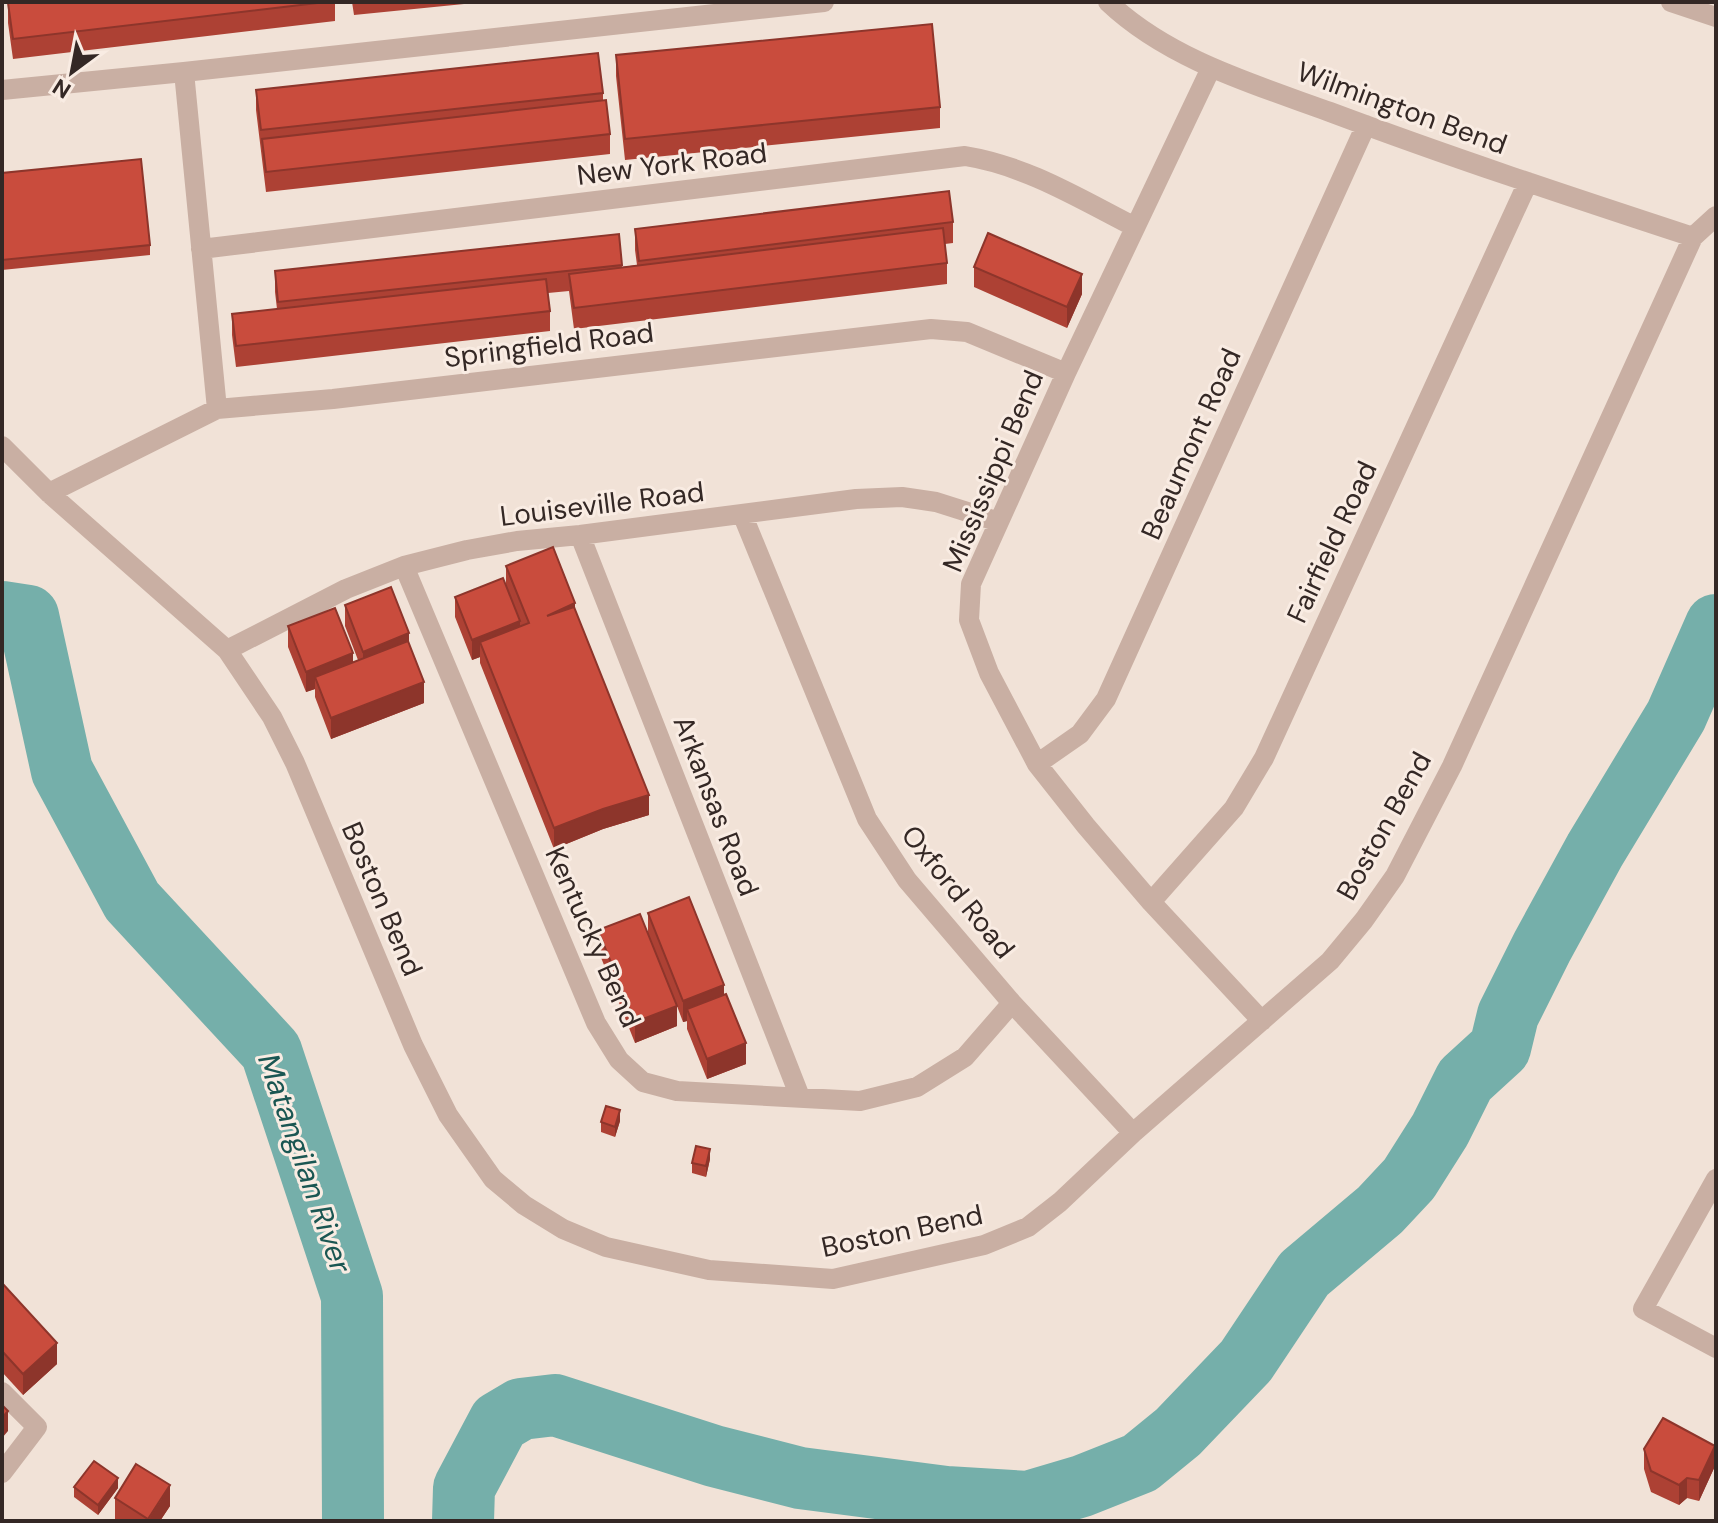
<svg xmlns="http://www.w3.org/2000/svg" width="1718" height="1523" font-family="'DM Sans',sans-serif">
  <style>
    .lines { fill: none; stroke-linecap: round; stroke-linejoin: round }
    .river { stroke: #75afaa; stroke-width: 62 }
    .minor { stroke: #c9afa3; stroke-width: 20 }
    .wall { fill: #ad4134 }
    .shaded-wall { fill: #8d352b }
    .building { fill: #c94c3d; stroke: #8d352b; stroke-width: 2 }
    .labels { text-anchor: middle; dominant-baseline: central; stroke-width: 6; stroke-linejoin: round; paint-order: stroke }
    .street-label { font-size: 28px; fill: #342825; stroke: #f9ece3 }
    .water-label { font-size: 30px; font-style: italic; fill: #1a5652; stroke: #f9ece3 }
  </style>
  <rect width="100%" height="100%" fill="#f1e2d7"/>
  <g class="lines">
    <path class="river" d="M2,612L28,616L62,771L132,901L271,1051L352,1296L353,1521
      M463,1521L464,1488L499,1422L521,1409L555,1405L714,1456L800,1478L946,1497L1028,1502L1082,1486L1140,1463L1178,1432L1246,1361L1304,1274L1380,1210L1409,1179L1440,1130L1465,1080L1500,1048L1508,1015L1542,947L1595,850L1676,716L1716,625"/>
    <path class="minor" d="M1108,2C1168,59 1253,84 1330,112C1450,157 1571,197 1693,237
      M1671,2L1716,17
      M1211,68L1066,373L971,584L969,620L989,673L1037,764L1086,826L1151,902L1262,1021
      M184,72L217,409
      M2,90L184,72L824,2
      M201,249L965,156C1027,166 1080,199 1135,227
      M2,446L49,493L227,650L272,717L295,763L413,1045L448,1115L493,1179L524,1205L563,1229L606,1247L709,1270L833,1279L984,1245L1028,1227L1060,1202L1133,1133L1330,961L1364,920L1395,876L1452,766L1693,237L1716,216
      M49,493L217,409L333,399L931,329L967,332L1066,373
      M743,516L867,819L907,880L1012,1003L1133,1133
      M580,535L800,1097
      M404,566L596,1023L619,1060L643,1082L677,1091L860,1101L917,1087L965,1057L1012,1003
      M227,650L346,589L404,566L467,550L517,541L580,535L856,499L902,497L936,502L999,522
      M1037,764L1080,734L1106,699L1366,125
      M1151,902L1234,808L1264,758L1528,182
      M1716,1179L1643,1309L1716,1348
      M2,1392L37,1427L2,1473"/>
  </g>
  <path class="wall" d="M15,2H335V21L13,59L8,23V3Z
    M352,2H484L354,15Z
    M616,55L940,107V128L625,160L616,76Z
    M256,90L603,93V101L610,134V154L266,192L256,110Z
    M2,173L150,245V255L2,270Z
    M953,222V243L945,244L947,263V284L574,329L569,291L548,293L550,311V331L236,367L232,335V314L277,309L275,292V271L619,234L622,267L637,265L635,250V229Z
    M974,267L1082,294L1067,328L974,287Z
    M506,566L575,610L649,815L603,829L554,849L480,663V657L472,660L455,617V597L506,585Z
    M345,605L409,644L424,703L331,739L315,697V689L306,692L288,647V626L353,662L358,660L345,626Z
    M648,913L724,994L746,1064L707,1079L687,1029V1021L683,1022L677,1006V1026L635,1043L598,950V930L648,933Z
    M620,1121L615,1137L601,1132V1122Z
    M710,1159L706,1177L692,1173V1163Z
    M2,1283L57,1364L23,1395L2,1372Z
    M1644,1449L1715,1466L1699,1501L1687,1498L1679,1505L1651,1492L1644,1469Z
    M74,1487L118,1488L98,1515L74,1497Z
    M115,1498L170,1506L160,1521H118L115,1519Z"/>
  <path class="shaded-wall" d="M1082,274V294L1067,328V307Z
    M575,603V624L547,616Z
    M520,621V641L480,642V657L472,660V640Z
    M409,633V654L363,672V652Z
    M353,653V673L315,677V689L306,692V672Z
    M424,682V703L331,739V718Z
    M649,795V815L603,829L554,849V828L603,809Z
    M724,985V1006L687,1009V1021L683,1022V1001Z
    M677,1006V1026L635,1043V1022Z
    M746,1043V1064L707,1079V1059Z
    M620,1110V1121L615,1137V1127Z
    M710,1149V1159L706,1177V1166Z
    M57,1343V1364L23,1395V1374Z
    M8,1411V1431L2,1438V1418Z
    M1715,1446V1466L1699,1501V1480Z
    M118,1478V1488L98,1515V1505Z
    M1687,1478V1498L1679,1505V1485Z
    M170,1485V1506L160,1521H148Z"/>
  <path class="building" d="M15,2H326L13,39L8,3Z
    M932,24L940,107L625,139L616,55Z
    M598,53L603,93L261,130L256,90Z
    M606,100L610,134L266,172L262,139Z
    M141,159L150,245L2,260V173Z
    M949,191L953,222L639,261L635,229Z
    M943,228L947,263L574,308L569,274Z
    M988,233L1082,274L1067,307L974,267Z
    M619,234L622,265L278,302L275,271Z
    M546,279L550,311L236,346L232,314Z
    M553,547L575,603L547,616L574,607L649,795L603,809L554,828L480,642L529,623L506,566Z
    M503,578L520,621L472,640L455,597Z
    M391,587L409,633L363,652L345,605Z
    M335,608L353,653L306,672L288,626Z
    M408,641L424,682L331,718L315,677Z
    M689,897L724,985L683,1001L648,913Z
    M640,914L677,1006L635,1022L598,930Z
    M726,994L746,1043L707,1059L687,1009Z
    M606,1106L620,1110L615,1127L601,1122Z
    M696,1146L710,1149L706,1166L692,1163Z
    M2,1283L57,1343L23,1374L2,1351Z
    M2,1405L8,1411L2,1418Z
    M1663,1418L1715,1446L1699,1480L1687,1478L1679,1485L1651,1471L1644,1449Z
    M94,1461L118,1478L98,1505L74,1487Z
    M136,1464L170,1485L148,1519L115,1498Z"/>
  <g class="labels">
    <g class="street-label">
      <text transform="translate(1402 108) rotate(20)">Wilmington Bend</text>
      <text transform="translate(672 164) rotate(-7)">New York Road</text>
      <text transform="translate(549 345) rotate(-7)">Springfield Road</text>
      <text transform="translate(1191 444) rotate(-66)">Beaumont Road</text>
      <text transform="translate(993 471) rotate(-67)">Mississippi Bend</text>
      <text transform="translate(602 504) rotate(-7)">Louiseville Road</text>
      <text transform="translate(1332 542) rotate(-65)">Fairfield Road</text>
      <text transform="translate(716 806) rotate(69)">Arkansas Road</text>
      <text transform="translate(1384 826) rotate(-61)">Boston Bend</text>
      <text transform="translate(958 892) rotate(51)">Oxford Road</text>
      <text transform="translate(382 899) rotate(67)">Boston Bend</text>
      <text transform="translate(593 937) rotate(66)">Kentucky Bend</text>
      <text transform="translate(902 1231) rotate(-12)">Boston Bend</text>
    </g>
    <g class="water-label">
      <text transform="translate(305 1163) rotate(71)">Matangilan River</text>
    </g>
  </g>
  <rect width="1718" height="1523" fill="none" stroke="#342825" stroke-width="8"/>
  <g transform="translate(72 72) rotate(212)" stroke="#f9ece3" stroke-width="6" paint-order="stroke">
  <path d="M0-6L14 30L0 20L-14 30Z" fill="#342825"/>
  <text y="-12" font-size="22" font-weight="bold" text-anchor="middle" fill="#342825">N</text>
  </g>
</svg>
